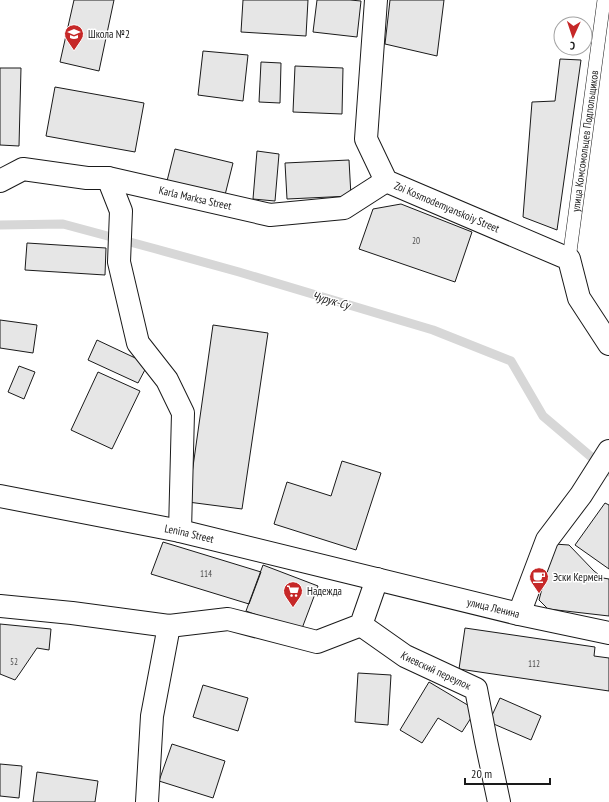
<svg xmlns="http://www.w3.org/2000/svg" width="609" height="802" font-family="'PT Sans Narrow',sans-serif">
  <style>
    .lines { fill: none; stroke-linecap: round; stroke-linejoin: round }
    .stream { stroke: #d7d7d7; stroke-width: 9 }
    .building { fill: #e6e6e6; stroke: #1a1a1a }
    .service-casing { stroke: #1a1a1a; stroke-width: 14 }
    .minor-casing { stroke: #1a1a1a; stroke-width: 24 }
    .secondary-casing { stroke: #1a1a1a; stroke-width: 24 }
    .service { stroke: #fff; stroke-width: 13 }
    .minor { stroke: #fff; stroke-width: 22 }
    .secondary { stroke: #fff; stroke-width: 22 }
    .labels { text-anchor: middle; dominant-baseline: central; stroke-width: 3; stroke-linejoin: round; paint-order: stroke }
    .number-label { font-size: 9px; fill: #4d4d4d }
    .poi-label { font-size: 11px; fill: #1a1a1a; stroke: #fff; text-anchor: start }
    .street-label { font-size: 11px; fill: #1a1a1a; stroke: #fff }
    .water-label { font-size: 12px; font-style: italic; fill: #1a1a1a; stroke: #fff }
  </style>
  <rect width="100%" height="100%" fill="#fff"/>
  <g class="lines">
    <path class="stream" d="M0,225L63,224L156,249L239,272L433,330L511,361L543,416L609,472"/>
  </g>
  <path class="building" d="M74,0H114L99,71L60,62Z
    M243,0H308L306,36L241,32Z
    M317,0H350L361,1L357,37L313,32Z
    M390,0H444L437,56L385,44Z
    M203,51L248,55L243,101L198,95Z
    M560,59L581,60L557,230L523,217L532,102L555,101Z
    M261,62L281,63L280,103L259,102Z
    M295,66L343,68L342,114L293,112Z
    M0,68H21L19,146L0,145Z
    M55,87L144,103L135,152L46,136Z
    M175,149L233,163L225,195L167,181Z
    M257,151L279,154L275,201L253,199Z
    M349,160L351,196L287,199L285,163Z
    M401,204L472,232L455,282L359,249L373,209Z
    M27,243L106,248L105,275L25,270Z
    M0,320L37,325L33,353L0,348Z
    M213,325L268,333L242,509L188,502Z
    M97,340L148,364L138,383L88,360Z
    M19,366L35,372L24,399L8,392Z
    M98,372L140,391L112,449L71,430Z
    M342,461L381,473L356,550L274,524L287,482L331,496Z
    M605,503L609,505V569L575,545Z
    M163,542L261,572L249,604L151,574Z
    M554,544L569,545L594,571L603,578L609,579V616L548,609L539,600Z
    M263,565L318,586L301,631L246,611Z
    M0,624L51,629L49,650L37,648L20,673L15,680L0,674Z
    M465,628L595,647L594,656L609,658V691L459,669Z
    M358,673L391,675L388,725L355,722Z
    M429,682L476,710L462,732L438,718L422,743L400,730Z
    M203,685L248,698L238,731L193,717Z
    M500,698L541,716L531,740L489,722Z
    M172,744L225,761L213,798L159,781Z
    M0,764L22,766L19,798L0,796Z
    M37,772L98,781L95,802H33Z"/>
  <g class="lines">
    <g class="service-casing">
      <g id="service">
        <path id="s1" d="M569,259L604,0"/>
      </g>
    </g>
    <g class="minor-casing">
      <g id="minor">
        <path id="s2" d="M376,0L366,139L386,181L569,259L579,298L609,344"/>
        <path d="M108,178L121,211L119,262L138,343L167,380L183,413L180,531"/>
        <path id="s3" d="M0,181L23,169L87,178H108L270,215L344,208L386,181"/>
        <path d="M0,606L72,613L169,626L228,619L317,642L361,625L377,579"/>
        <path d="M519,614L547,540L581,495L609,451"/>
        <path id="s4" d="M361,625L405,656L476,689L486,741L499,802"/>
        <path d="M147,802L152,716L169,626"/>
      </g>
    </g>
    <g class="secondary-casing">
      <g id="secondary">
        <path id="s5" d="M0,496L180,531L519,614L609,633"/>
      </g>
    </g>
    <use href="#service" class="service"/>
    <use href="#minor" class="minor"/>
    <use href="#secondary" class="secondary"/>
  </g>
  <defs>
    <g id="school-pin" transform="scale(1)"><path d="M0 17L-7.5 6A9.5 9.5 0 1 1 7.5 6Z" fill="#c62828" stroke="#fff"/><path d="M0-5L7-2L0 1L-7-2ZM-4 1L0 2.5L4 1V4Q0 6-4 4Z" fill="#fff"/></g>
    <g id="cafe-pin" transform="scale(1)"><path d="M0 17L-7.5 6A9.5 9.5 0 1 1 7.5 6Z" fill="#c62828" stroke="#fff"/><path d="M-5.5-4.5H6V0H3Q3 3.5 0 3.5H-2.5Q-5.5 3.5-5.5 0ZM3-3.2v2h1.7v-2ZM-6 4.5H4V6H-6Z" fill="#fff"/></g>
    <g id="supermarket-pin" transform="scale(1)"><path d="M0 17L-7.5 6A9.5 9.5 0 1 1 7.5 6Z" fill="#c62828" stroke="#fff"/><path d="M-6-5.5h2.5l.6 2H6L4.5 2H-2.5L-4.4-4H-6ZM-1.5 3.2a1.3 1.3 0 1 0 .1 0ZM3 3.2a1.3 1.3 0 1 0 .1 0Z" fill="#fff"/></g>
  </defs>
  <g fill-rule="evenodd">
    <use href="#school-pin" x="74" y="34"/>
    <use href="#cafe-pin" x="539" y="577"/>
    <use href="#supermarket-pin" x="293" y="591"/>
  </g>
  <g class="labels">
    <g class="number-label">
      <text x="416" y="240">20</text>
      <text x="206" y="573">114</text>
      <text x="14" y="661">52</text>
      <text x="534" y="663">112</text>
    </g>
    <g class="poi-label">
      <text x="88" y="34">Школа №2</text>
      <text x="553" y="577">Эски Кермен</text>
      <text x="307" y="591">Надежда</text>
    </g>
    <g class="street-label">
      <text stroke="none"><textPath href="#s1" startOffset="119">улица Комсомольцев Подпольщиков</textPath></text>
      <text stroke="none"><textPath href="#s3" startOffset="201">Karla Marksa Street</textPath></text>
      <text stroke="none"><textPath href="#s2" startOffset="252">Zoi Kosmodemyanskoiy Street</textPath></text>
      <text stroke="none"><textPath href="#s5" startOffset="193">Lenina Street</textPath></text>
      <text stroke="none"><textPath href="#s5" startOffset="506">улица Ленина</textPath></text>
      <text stroke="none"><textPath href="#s4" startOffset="88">Киевский переулок</textPath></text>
    </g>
    <g class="water-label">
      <text transform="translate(331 300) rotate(16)">Чурук-Су</text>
    </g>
  </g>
  <g transform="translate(573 36) rotate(183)"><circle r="19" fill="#ffffff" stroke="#a3a3a3"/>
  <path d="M0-3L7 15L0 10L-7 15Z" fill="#c62828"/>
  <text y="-6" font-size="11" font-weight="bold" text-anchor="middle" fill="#1a1a1a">С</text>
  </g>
  <path d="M465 778v6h85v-6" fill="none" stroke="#1a1a1a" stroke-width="2"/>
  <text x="471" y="778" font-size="12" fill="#1a1a1a" stroke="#ffffff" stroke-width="3" paint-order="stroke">20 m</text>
</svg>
